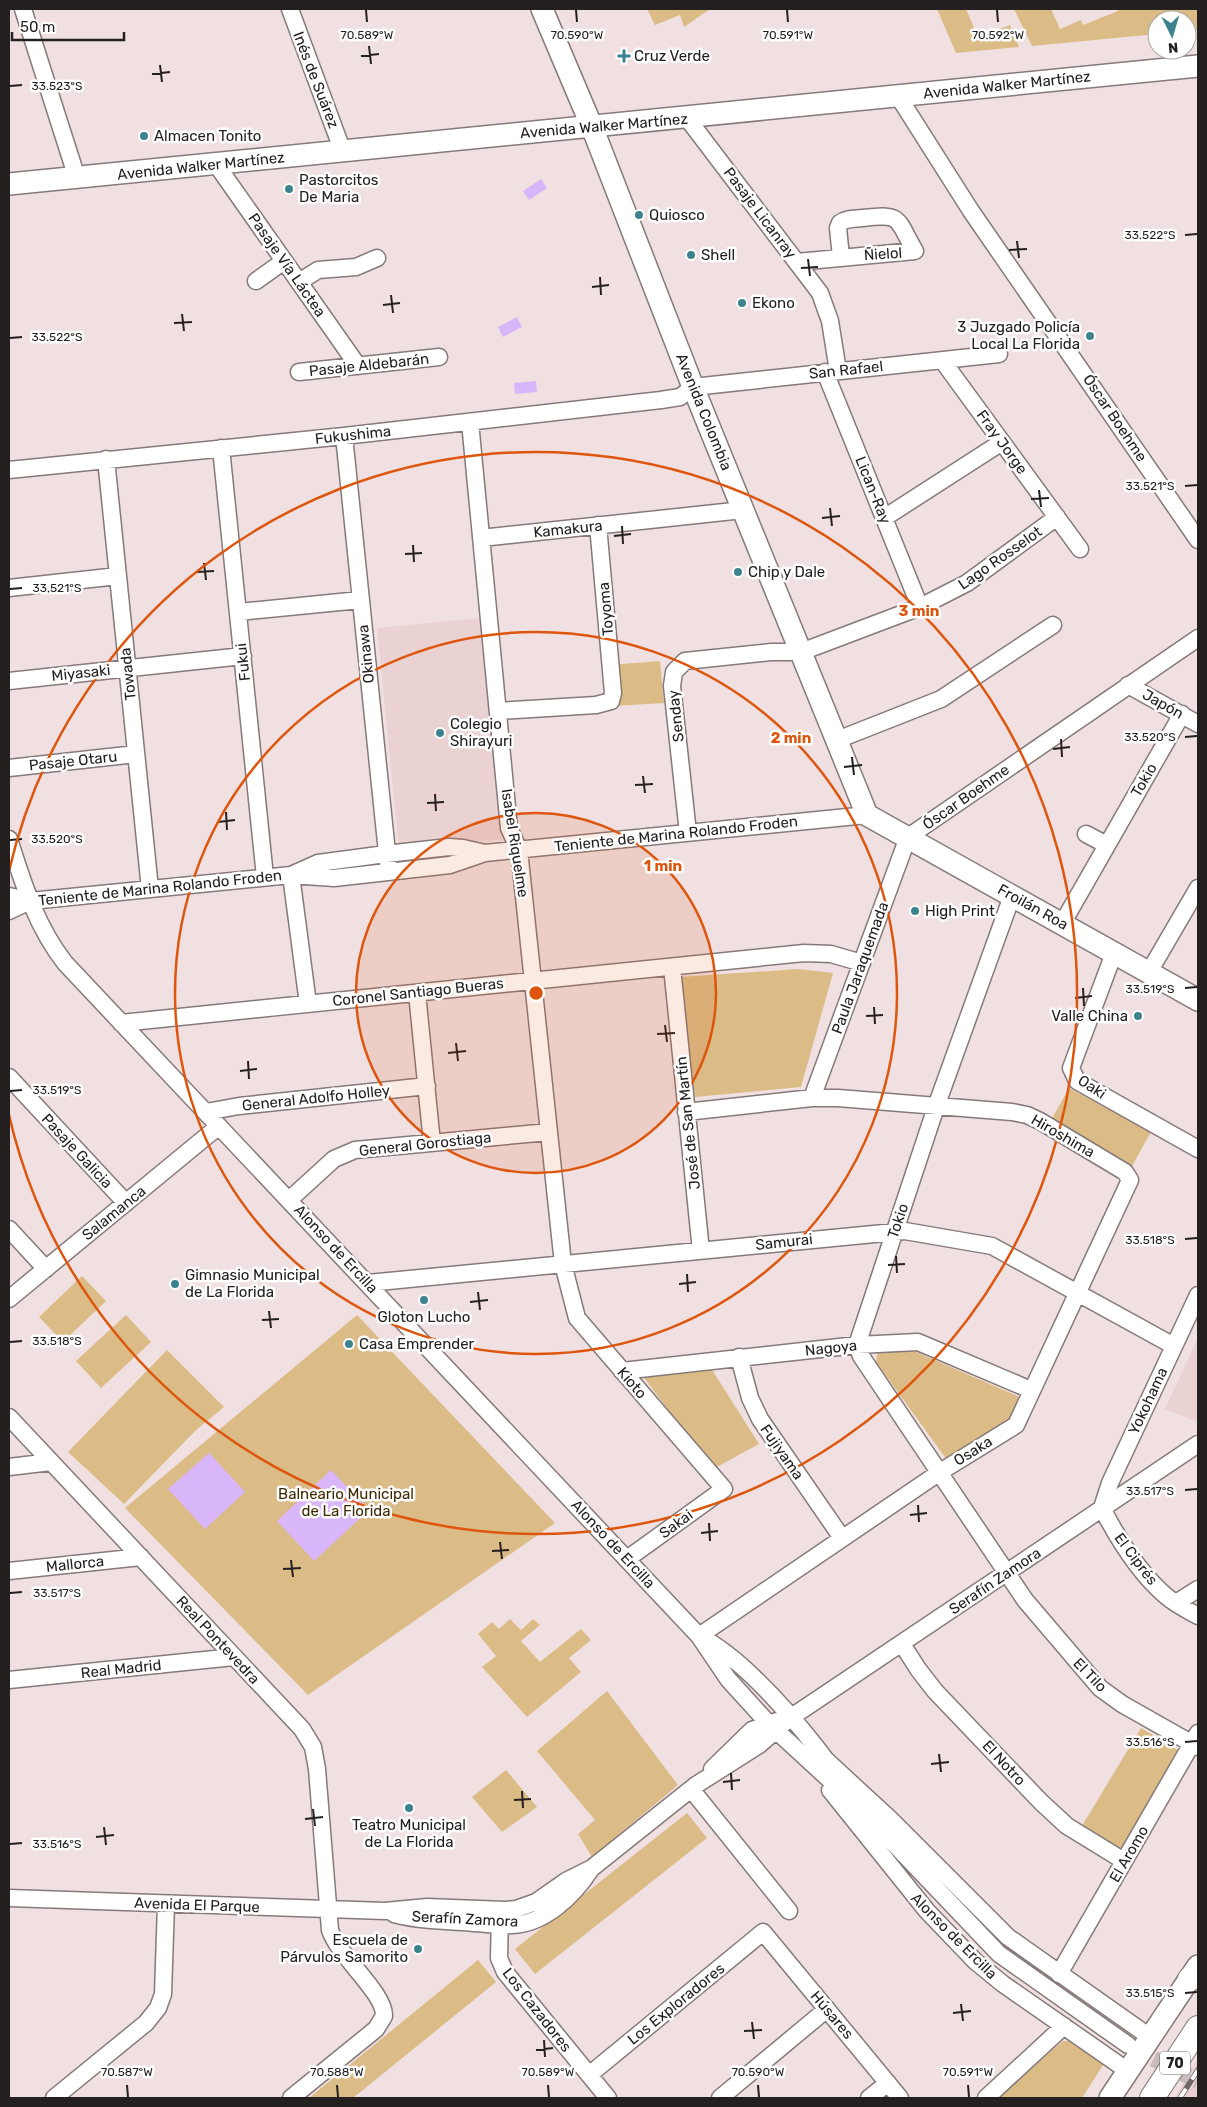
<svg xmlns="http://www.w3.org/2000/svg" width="1207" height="2107" font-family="Rubik,sans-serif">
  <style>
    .built { fill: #ead2d3 }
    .green { fill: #dbbb86 }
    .water { fill: #d9b6fa }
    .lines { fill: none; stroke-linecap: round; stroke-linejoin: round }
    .minor-tunnel { stroke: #c7baba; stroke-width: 16; stroke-dasharray: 16 8; stroke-linecap: butt }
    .minor-casing { stroke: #867979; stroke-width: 19 }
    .major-casing { stroke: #867979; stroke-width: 24 }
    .highway-casing { stroke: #867979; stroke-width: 26 }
    .minor { stroke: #fff; stroke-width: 16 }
    .major { stroke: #fff; stroke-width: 21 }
    .highway { stroke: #fff; stroke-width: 24 }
    .rail-casing { stroke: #6f6666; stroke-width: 5.5 }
    .rail { stroke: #fff; stroke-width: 4; stroke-dasharray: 11; stroke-linecap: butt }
    .ticks { fill: none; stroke: #252020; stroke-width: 2 }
    .ring { fill: none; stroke: #de560d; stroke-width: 2.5 }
    .poi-dot { fill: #3c838d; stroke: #fff; stroke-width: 2 }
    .labels { text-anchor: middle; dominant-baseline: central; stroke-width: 5; stroke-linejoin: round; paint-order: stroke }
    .shield { fill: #fff; stroke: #666363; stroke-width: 1 }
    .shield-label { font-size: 14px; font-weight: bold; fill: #252020 }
    .poi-label { font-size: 15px; fill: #252020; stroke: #fff; text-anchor: start }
    .street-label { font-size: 15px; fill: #252020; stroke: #fff }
    .park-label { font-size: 15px; fill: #3e2900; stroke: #fff }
    .ticks-label { font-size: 12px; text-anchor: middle; fill: #252020; stroke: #fff; stroke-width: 5; stroke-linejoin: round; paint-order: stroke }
    .centre { fill: #de560d; stroke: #fff; stroke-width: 2.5 }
    .ring-label { font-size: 15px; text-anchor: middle; font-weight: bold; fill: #de560d; stroke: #fff; stroke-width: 5; stroke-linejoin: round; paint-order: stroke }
  </style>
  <rect width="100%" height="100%" fill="#f0e0e1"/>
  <path class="built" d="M481,618L502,839L399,849L377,628Z
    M1198,1338V1422L1165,1409Z
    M1198,2059V2098H1174Z"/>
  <path class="green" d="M647,9H710L684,27L680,15L655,25Z
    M937,9H966L978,37L1010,25L1019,47L956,53Z
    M1014,9H1051L1060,29L1081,20L1083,25L1118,11L1117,9H1198V30L1187,31V20H1157V34L1032,46Z
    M660,661L664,703L613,706L610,665Z
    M798,969L833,973L801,1087L695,1097L679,977Z
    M1069,1088L1151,1132L1132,1166L1050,1122Z
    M82,1276L106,1301L63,1342L39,1317Z
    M126,1315L151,1342L101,1388L76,1361Z
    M357,1315L555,1523L308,1695L125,1508Z
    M878,1349H909L1022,1398L1011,1420L950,1464L876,1362Z
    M167,1350L224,1407L196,1430L124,1504L68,1452Z
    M709,1365L759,1444L713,1469L639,1371Z
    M510,1619L521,1630L533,1619L540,1625L521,1641L540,1662L581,1629L591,1640L569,1658L581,1672L527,1717L482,1667L496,1656L478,1634L492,1622L499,1629Z
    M607,1691L678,1785L592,1857L578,1834L595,1820L537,1751Z
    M1141,1728L1181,1752L1122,1850L1082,1826Z
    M506,1770L537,1807L502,1832L472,1797Z
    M687,1813L707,1838L535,1974L515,1949Z
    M478,1960L496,1982L353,2098H309Z
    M1063,2041H1072L1105,2062L1082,2098H995Z"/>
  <path class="water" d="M541,179L547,188L529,200L523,191Z
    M517,317L522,327L503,337L498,327Z
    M536,381L537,392L515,394L514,383Z
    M209,1453L245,1492L205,1529L168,1489Z
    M331,1470L369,1510L314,1561L277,1521Z"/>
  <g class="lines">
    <path class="minor-tunnel" d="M1132,2048L1198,2081"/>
    <g class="minor-casing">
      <path id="minor" d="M23,9L77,178
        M290,9L343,152
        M898,96L971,211L1198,540
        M687,118L820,293L830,321L838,371
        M216,164L358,366
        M797,262L915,251C896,219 903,213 863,218C855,219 846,218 840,223L838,228L841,257
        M256,281L284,261
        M299,282L318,270L356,267L377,258
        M942,360L1080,549
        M299,372L439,357
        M825,372L920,607
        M470,422L509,828L519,850L563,1264L577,1318L724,1489L627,1559
        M344,436L389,872
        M221,448L265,877
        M106,459L150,889
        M9,470L344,436L661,400L680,397L693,387L999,354
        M884,518L1002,442
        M481,538L743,510
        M9,588L118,576
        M238,612L360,600
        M9,681L243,656
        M1128,685L1198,724
        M498,711L596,705L611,701L613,693L598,525
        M837,740L941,699L1053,625
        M9,768L136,754
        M688,833L672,686L674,672L685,661L771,652H801L920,607L967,583L1057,517
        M1086,834L1107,845
        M9,839C23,883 36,926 65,963L699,1636L728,1679L768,1723L857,1805L999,1954L1128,2045
        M291,875L318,863L386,854L449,847L463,848L485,853
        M291,875L308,1004
        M9,896L30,901
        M1012,896L937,1104L857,1345L861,1356L1025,1600L1100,1688L1122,1704L1198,1747
        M9,911L30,901L291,875L334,878L450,865L485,853L867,815
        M1062,924L1182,714
        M1114,953L1071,1068L1077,1081L1198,1149
        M672,967L701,1251
        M1149,972L1198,888
        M417,993L432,1143
        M121,1023L804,953L831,954L862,963
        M9,1077L126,1203
        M812,1098L908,837L1198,638
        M206,1112L239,1106L427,1086
        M686,1112L812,1098H838L1012,1112L1027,1115L1040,1121L1125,1172L1130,1180L1016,1425L940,1472L699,1636
        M289,1200L334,1159L355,1150L549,1132
        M9,1229L46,1269
        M368,1283L905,1231L992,1246L1174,1346
        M1198,1295L1110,1483L1102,1508C1118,1539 1139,1573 1166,1596C1175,1604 1187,1610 1198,1616
        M9,1299L219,1126
        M739,1357L750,1398L760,1419L842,1538
        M622,1371L857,1345L918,1342L1031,1390
        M9,1417L302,1729L313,1747L317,1769L330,1930C339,1957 385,1993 384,2016L376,2029L291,2098
        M9,1467L51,1462
        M9,1571L141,1557
        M1176,1603L1198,1589
        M699,1636C745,1659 801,1726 832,1768
        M902,1644L918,1669L935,1691L1041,1802L1067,1826L1124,1861
        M9,1680L234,1657
        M826,1760L890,1819L1008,1937L1150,2037
        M712,1769L752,1730L777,1721
        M691,1789L789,1911
        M830,1790L927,1911L975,1961L1003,1984L1128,2071
        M9,1898L385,1911L427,1907L505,1910L516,1909L536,1902L566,1881L592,1868L696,1785L759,1745L790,1718L1198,1444
        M500,1913L499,1958L505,1972L608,2098
        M394,1914C417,1920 440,1921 463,1922C479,1923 496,1926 512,1925C545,1924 574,1895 591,1869
        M1059,1974L1198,1733
        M589,2075L763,1932L900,2098
        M54,2098L146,2023L158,2008L163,1994L166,1904
        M720,2098L827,2009
        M869,2098L888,2083
        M986,2098L1064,2026"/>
    </g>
    <g class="major-casing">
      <path id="major" d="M542,9L592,127L693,387L867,815L1198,1000
        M9,184L1198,66
        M1110,2098L1198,1966"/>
    </g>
    <g class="highway-casing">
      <path id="highway" d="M1190,1979L1198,1972
        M1152,2098L1198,2028"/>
    </g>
    <use href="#minor" class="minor"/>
    <use href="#major" class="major"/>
    <use href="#highway" class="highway"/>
    <g class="rail-casing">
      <path id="rail" d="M1180,2098L1198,2070"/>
    </g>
    <use href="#rail" class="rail"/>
  </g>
  <path class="ticks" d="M366,10L367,22M576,10L577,22M787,10L788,22M997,10L998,22M369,46L371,64M361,56L379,54M160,65L162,82M152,74L170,72M10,86L22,85M1185,235L1197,234M1017,241L1019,258M1009,250L1027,249M808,259L810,276M801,268L818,267M600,277L601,295M592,287L609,285M391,295L393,313M383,305L400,303M182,314L184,331M174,323L192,322M10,338L22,337M1185,486L1197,485M1039,490L1041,507M1031,499L1049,498M830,508L832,526M822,518L840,516M622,526L623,544M614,536L631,534M413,545L414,562M405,554L422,553M204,563L206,580M196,572L214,571M10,589L22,588M1185,737L1197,736M1061,739L1062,757M1053,749L1070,747M852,757L854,775M844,767L862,765M643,776L645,793M635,785L653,784M435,794L436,811M427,803L444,802M226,812L227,830M218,822L235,820M10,840L22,839M1083,988L1084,1006M1185,988L1197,987M1075,998L1092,996M874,1007L875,1024M866,1016L883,1015M665,1025L667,1042M657,1034L675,1033M456,1043L458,1061M448,1053L466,1051M248,1061L249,1079M240,1071L257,1069M10,1091L22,1090M1185,1239L1197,1238M896,1256L897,1273M888,1265L905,1264M687,1274L688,1292M679,1284L696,1282M478,1292L480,1310M470,1302L488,1300M269,1311L271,1328M262,1320L279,1319M10,1342L22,1341M1185,1490L1197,1489M918,1505L919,1522M910,1515L927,1513M709,1523L710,1541M701,1533L718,1531M500,1542L502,1559M492,1551L509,1550M291,1560L293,1577M283,1569L301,1568M10,1593L22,1592M1185,1742L1197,1741M939,1754L941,1772M931,1764L949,1762M731,1773L732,1790M723,1782L740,1780M522,1791L523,1808M514,1800L531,1799M313,1809L315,1826M305,1819L323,1817M104,1827L106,1845M96,1837L114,1835M10,1844L22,1843M1185,1993L1197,1992M961,2004L963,2021M953,2013L971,2011M752,2022L754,2039M744,2031L762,2030M544,2040L545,2057M536,2050L553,2048M127,2085L128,2097M337,2085L338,2097M548,2085L549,2097M758,2085L759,2097M968,2085L969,2097"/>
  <circle cx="536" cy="993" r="180" fill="#de560d" fill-opacity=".12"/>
  <g class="ring">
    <circle cx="536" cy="993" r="180"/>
    <circle cx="536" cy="993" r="361"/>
    <path d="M9 871A541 541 0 1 1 9 1115"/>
  </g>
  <g class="poi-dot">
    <path d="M621.5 48.5h5v5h5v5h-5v5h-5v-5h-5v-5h5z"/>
    <circle cx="144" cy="136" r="5"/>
    <circle cx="289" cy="189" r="5"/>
    <circle cx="639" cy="215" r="5"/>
    <circle cx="691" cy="255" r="5"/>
    <circle cx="742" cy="303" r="5"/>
    <circle cx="1090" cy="336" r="5"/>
    <circle cx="738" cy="572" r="5"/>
    <circle cx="440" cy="733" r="5"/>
    <circle cx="915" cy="911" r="5"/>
    <circle cx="1138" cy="1016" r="5"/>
    <circle cx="175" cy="1284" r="5"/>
    <circle cx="424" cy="1300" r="5"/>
    <circle cx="349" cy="1344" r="5"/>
    <circle cx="409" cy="1808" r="5"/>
    <circle cx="418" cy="1949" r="5"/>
  </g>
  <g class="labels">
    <rect class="shield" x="1160" y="2051.5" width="30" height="23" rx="4"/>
    <g class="shield-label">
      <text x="1175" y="2063">70</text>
    </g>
    <g class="poi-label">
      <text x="634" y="56">Cruz Verde</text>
      <text x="154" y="136">Almacen Tonito</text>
      <text x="299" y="180">Pastorcitos<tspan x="299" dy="17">De Maria</tspan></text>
      <text x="649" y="215">Quiosco</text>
      <text x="701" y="255">Shell</text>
      <text x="752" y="303">Ekono</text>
      <text x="1080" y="327" text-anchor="end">3 Juzgado Policía<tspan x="1080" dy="17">Local La Florida</tspan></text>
      <text x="748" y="572">Chip y Dale</text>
      <text x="450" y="724">Colegio<tspan x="450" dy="17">Shirayuri</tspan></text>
      <text x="925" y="911">High Print</text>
      <text x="1128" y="1016" text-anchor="end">Valle China</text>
      <text x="185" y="1275">Gimnasio Municipal<tspan x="185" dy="17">de La Florida</tspan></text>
      <text x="424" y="1317" text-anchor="middle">Gloton Lucho</text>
      <text x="359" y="1344">Casa Emprender</text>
      <text x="409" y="1825" text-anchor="middle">Teatro Municipal<tspan x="409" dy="17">de La Florida</tspan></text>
      <text x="408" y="1940" text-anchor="end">Escuela de<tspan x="408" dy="17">Párvulos Samorito</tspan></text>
    </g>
    <g class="street-label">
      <text transform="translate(316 80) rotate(69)">Inés de Suárez</text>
      <text transform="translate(1007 85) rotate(-6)">Avenida Walker Martínez</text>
      <text transform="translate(604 126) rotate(-5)">Avenida Walker Martínez</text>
      <text transform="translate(201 166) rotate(-6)">Avenida Walker Martínez</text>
      <text transform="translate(760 213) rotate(53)">Pasaje Licanray</text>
      <text transform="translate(883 254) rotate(-4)">Ñielol</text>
      <text transform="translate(287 265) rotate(55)">Pasaje Vía Láctea</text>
      <text transform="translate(369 365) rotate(-6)">Pasaje Aldebarán</text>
      <text transform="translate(846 370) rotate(-6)">San Rafael</text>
      <text transform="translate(704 412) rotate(68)">Avenida Colombia</text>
      <text transform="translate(1115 418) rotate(56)">Óscar Boehme</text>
      <text transform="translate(353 435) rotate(-6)">Fukushima</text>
      <text transform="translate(1002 442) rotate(54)">Fray Jorge</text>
      <text transform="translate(873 490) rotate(68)">Lican-Ray</text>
      <text transform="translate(568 529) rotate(-6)">Kamakura</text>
      <text transform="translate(1000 558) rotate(-35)">Lago Rosselot</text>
      <text transform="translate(606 609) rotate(-95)">Toyoma</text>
      <text transform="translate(366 654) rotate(-96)">Okinawa</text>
      <text transform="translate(243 662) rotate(-96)">Fukui</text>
      <text transform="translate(81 673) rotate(-6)">Miyasaki</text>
      <text transform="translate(128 674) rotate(-96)">Towada</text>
      <text transform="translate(1163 704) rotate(29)">Japón</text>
      <text transform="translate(676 716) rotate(-96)">Senday</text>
      <text transform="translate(73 761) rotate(-6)">Pasaje Otaru</text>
      <text transform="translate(1144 780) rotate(-60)">Tokio</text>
      <text transform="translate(966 797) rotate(-35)">Óscar Boehme</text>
      <text transform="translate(676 834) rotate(-6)">Teniente de Marina Rolando Froden</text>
      <text transform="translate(515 843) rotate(81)">Isabel Riquelme</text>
      <text transform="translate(160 888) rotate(-6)">Teniente de Marina Rolando Froden</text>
      <text transform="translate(1033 907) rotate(29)">Froilán Roa</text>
      <text transform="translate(860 968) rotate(-70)">Paula Jaraquemada</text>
      <text transform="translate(418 992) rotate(-6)">Coronel Santiago Bueras</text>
      <text transform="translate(1092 1087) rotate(34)">Oaki</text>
      <text transform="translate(316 1098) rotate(-6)">General Adolfo Holley</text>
      <text transform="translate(688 1123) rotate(-96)">José de San Martín</text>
      <text transform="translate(1063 1136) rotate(30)">Hiroshima</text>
      <text transform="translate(425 1144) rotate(-6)">General Gorostiaga</text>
      <text transform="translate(77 1151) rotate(47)">Pasaje Galicia</text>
      <text transform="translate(114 1213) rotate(-39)">Salamanca</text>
      <text transform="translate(898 1221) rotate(-71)">Tokio</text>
      <text transform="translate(784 1242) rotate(-6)">Samurai</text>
      <text transform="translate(336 1249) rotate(47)">Alonso de Ercilla</text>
      <text transform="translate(831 1348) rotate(-6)">Nagoya</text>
      <text transform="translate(632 1383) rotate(49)">Kioto</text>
      <text transform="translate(1148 1401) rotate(-65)">Yokohama</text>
      <text transform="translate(973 1451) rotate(-32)">Osaka</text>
      <text transform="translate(782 1452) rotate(55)">Fujiyama</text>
      <text transform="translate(676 1524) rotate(-36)">Sakai</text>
      <text transform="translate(613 1544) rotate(47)">Alonso de Ercilla</text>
      <text transform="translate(1136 1559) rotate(53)">El Ciprés</text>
      <text transform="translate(75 1564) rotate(-6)">Mallorca</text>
      <text transform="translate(995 1581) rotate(-34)">Serafín Zamora</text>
      <text transform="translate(218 1640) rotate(47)">Real Pontevedra</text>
      <text transform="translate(121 1669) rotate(-6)">Real Madrid</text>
      <text transform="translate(1090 1675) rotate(46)">El Tilo</text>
      <text transform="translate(1004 1763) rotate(47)">El Notro</text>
      <text transform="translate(1129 1854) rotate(-60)">El Aromo</text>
      <text transform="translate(197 1905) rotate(2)">Avenida El Parque</text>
      <text transform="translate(465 1919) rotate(3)">Serafín Zamora</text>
      <text transform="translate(954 1936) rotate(45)">Alonso de Ercilla</text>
      <text transform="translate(676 2004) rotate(-39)">Los Exploradores</text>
      <text transform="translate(537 2010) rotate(52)">Los Cazadores</text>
      <text transform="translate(832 2015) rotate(50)">Húsares</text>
    </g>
    <g class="park-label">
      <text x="346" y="1494">Balneario Municipal<tspan x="346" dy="17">de La Florida</tspan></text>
    </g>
  </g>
  <g class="ticks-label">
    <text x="367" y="39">70.589°W</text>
    <text x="577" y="39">70.590°W</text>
    <text x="788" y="39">70.591°W</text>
    <text x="998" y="39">70.592°W</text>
    <text x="57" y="90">33.523°S</text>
    <text x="1150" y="239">33.522°S</text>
    <text x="57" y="341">33.522°S</text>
    <text x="1150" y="490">33.521°S</text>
    <text x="57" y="592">33.521°S</text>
    <text x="1150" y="741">33.520°S</text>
    <text x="57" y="843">33.520°S</text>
    <text x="1150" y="993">33.519°S</text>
    <text x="57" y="1094">33.519°S</text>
    <text x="1150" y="1244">33.518°S</text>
    <text x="57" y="1345">33.518°S</text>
    <text x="1150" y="1495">33.517°S</text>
    <text x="57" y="1597">33.517°S</text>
    <text x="1150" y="1746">33.516°S</text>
    <text x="57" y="1848">33.516°S</text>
    <text x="1150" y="1997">33.515°S</text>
    <text x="127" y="2076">70.587°W</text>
    <text x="337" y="2076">70.588°W</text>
    <text x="548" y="2076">70.589°W</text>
    <text x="758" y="2076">70.590°W</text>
    <text x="968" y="2076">70.591°W</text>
  </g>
  <circle cx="536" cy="993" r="8" class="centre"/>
  <g class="ring-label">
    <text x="919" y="616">3 min</text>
    <text x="791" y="743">2 min</text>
    <text x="663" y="871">1 min</text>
  </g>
  <rect width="1207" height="2107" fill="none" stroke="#252020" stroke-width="20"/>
  <g transform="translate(1172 35) rotate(175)"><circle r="24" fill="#ffffff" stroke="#a8a6a6"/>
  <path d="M0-4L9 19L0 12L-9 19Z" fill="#3c838d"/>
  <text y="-8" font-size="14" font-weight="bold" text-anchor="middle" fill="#252020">N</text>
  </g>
  <path d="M12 32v8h112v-8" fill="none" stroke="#252020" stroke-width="2.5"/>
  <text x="20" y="32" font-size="15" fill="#252020" stroke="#ffffff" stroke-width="4" paint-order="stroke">50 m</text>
</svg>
